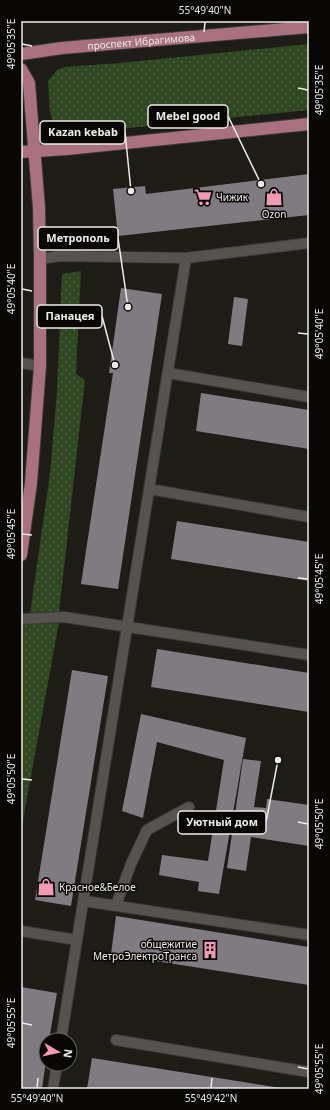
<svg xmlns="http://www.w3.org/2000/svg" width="330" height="1110" font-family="'Noto Sans',sans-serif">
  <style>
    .grass { fill: url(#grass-dots) }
    .building { fill: #807b80 }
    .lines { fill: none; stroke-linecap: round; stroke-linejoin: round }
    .service-casing { stroke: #3a3936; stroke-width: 12 }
    .primary-casing { stroke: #3a3936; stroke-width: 14 }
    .service { stroke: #56534e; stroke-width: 10 }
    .primary { stroke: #a9707e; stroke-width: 12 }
    .ticks { fill: none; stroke: #edece8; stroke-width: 1.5 }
    .labels { text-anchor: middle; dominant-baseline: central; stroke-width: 3; stroke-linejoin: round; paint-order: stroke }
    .street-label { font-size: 10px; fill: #edece8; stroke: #080705 }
    .poi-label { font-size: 10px; fill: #edece8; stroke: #080705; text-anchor: start }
    .leader { fill: none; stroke: #edece8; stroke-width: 1.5 }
    .callout-dot { fill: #edece8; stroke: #080705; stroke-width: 1.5 }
    .callout { fill: #080705; stroke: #edece8; stroke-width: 1.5 }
    .callout-label { font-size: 11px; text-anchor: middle; font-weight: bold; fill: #edece8 }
    .neatline { fill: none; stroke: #edece8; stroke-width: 1.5 }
    .ticks-label { font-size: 10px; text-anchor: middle; fill: #edece8 }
  </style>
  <defs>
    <pattern id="grass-dots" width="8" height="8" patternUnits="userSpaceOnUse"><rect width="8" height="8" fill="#2f4720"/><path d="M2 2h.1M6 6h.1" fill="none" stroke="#4d6240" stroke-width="1.8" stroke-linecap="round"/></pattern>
  </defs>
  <rect width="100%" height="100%" fill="#1e1c17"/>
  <path class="grass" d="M309,44V110L108,130L63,128L53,122L50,112L48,81L57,70L64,67L120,63Z
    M81,271L76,374L85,380L59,612L30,614L50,474L57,391L62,274Z
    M59,622L21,831V636L23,624Z"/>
  <path class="building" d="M309,174V215L118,236L113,189L145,186L146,194Z
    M121,288L162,294L118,589L81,584L113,373H109Z
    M234,297L248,299L242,346L228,344Z
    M201,393L309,410V449L196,431Z
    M177,521L309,542V581L171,559Z
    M157,649L309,673V712L151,687Z
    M72,670L108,676L71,906L35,900Z
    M141,714L246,738L219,894L198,891L199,882L159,875L162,855L208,861L224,760L157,742L143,818L122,811Z
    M243,759L261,761L254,807L266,808L267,799L309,805V846L251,837L246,871L227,868Z
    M116,916L309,947V985L111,954Z
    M21,987L57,993L49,1040H46V1061L42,1089H21Z
    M92,1058L281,1088V1089H87Z"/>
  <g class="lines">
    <g class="service-casing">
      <path id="service" d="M40,259L60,256L186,258L309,243
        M21,363L40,366
        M168,373L309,397
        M149,489L309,517
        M21,619L64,617L309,655
        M84,901L309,935
        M116,905L131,864L147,830L189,807
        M21,931L77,940L61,1040
        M77,940L186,258
        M116,1040L309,1072
        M53,1089L57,1064"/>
    </g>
    <g class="primary-casing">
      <g id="primary">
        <path id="s1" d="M21,54L62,48L309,27"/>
        <path d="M21,69L29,83L39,208L40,259V366L31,483L21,555"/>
        <path d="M21,152L67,149L309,124"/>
      </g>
    </g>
    <use href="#service" class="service"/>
    <use href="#primary" class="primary"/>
  </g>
  <path class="ticks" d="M204,32L205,22M22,44L32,46M298,88L308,90M22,289L32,291M298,333L308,334M22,534L32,535M298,578L308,579M22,779L32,780M298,822L308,824M22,1023L32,1025M298,1067L308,1069M37,1088L38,1078M211,1088L212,1078"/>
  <defs>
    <g id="supermarket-bare" transform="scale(1.38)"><path d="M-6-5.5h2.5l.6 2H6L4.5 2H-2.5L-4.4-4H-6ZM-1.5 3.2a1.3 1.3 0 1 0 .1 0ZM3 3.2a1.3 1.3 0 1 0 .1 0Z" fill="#f09ab6" stroke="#080705" stroke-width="2.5" paint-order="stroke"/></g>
    <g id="shop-bare" transform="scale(1.38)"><path d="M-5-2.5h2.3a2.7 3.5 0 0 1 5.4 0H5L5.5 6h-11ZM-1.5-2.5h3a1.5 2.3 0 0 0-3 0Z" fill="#f09ab6" stroke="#080705" stroke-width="2.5" paint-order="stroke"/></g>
    <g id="building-bare" transform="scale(1.38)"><path d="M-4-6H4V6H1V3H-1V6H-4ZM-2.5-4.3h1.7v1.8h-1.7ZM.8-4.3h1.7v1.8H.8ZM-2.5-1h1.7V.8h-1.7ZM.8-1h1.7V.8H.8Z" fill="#f09ab6" stroke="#080705" stroke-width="2.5" paint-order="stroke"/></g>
  </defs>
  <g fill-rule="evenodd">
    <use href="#supermarket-bare" x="203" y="197"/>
    <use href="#shop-bare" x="274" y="197"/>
    <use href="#shop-bare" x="46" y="887"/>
    <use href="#building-bare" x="210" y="950"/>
  </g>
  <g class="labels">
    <g class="street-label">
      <text stroke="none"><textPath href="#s1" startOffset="121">проспект Ибрагимова</textPath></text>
    </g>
    <g class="poi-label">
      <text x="216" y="197">Чижик</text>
      <text x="274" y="214" text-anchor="middle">Ozon</text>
      <text x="59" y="887">Красное&amp;Белое</text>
      <text x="197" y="944" text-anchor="end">общежитие<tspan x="197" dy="12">МетроЭлектроТранса</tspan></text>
    </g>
  </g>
  <path class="leader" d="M261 184L228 116M131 191L125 132M128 307L118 238M115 365L102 316M278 760L266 822"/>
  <g class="callout-dot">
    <circle cx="261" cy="184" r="4"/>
    <circle cx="131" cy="191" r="4"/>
    <circle cx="128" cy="307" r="4"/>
    <circle cx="115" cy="365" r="4"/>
    <circle cx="278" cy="760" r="4"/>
  </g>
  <g class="callout">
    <rect x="148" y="105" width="80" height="23" rx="4"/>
    <rect x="40" y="121" width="85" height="23" rx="4"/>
    <rect x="38" y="227" width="80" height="23" rx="4"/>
    <rect x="37" y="305" width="65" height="23" rx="4"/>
    <rect x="178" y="811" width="88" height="23" rx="4"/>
  </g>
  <g class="callout-label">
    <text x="188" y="120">Mebel good</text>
    <text x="83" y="136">Kazan kebab</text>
    <text x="78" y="242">Метрополь</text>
    <text x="70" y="320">Панацея</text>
    <text x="222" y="826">Уютный дом</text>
  </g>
  <rect width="330" height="1110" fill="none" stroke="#080705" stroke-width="44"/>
  <g transform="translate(58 1052) rotate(99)"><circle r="19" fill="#080705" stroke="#646360"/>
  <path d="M0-3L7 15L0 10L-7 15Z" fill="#f09ab6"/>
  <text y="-6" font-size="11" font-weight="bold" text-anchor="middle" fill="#edece8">N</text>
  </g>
  <rect x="22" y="22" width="286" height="1066" class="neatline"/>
  <g class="ticks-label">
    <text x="205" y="14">55°49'40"N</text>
    <text transform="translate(11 44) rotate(-90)" y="4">49°05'35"E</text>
    <text transform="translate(319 90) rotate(-90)" y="4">49°05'35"E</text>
    <text transform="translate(11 289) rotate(-90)" y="4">49°05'40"E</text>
    <text transform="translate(319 334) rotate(-90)" y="4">49°05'40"E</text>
    <text transform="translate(11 534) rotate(-90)" y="4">49°05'45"E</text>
    <text transform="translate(319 579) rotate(-90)" y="4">49°05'45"E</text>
    <text transform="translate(11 779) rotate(-90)" y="4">49°05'50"E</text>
    <text transform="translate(319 824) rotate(-90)" y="4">49°05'50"E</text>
    <text transform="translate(11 1023) rotate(-90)" y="4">49°05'55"E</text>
    <text transform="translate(319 1069) rotate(-90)" y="4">49°05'55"E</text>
    <text x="37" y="1102">55°49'40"N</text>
    <text x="211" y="1102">55°49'42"N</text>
  </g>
</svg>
